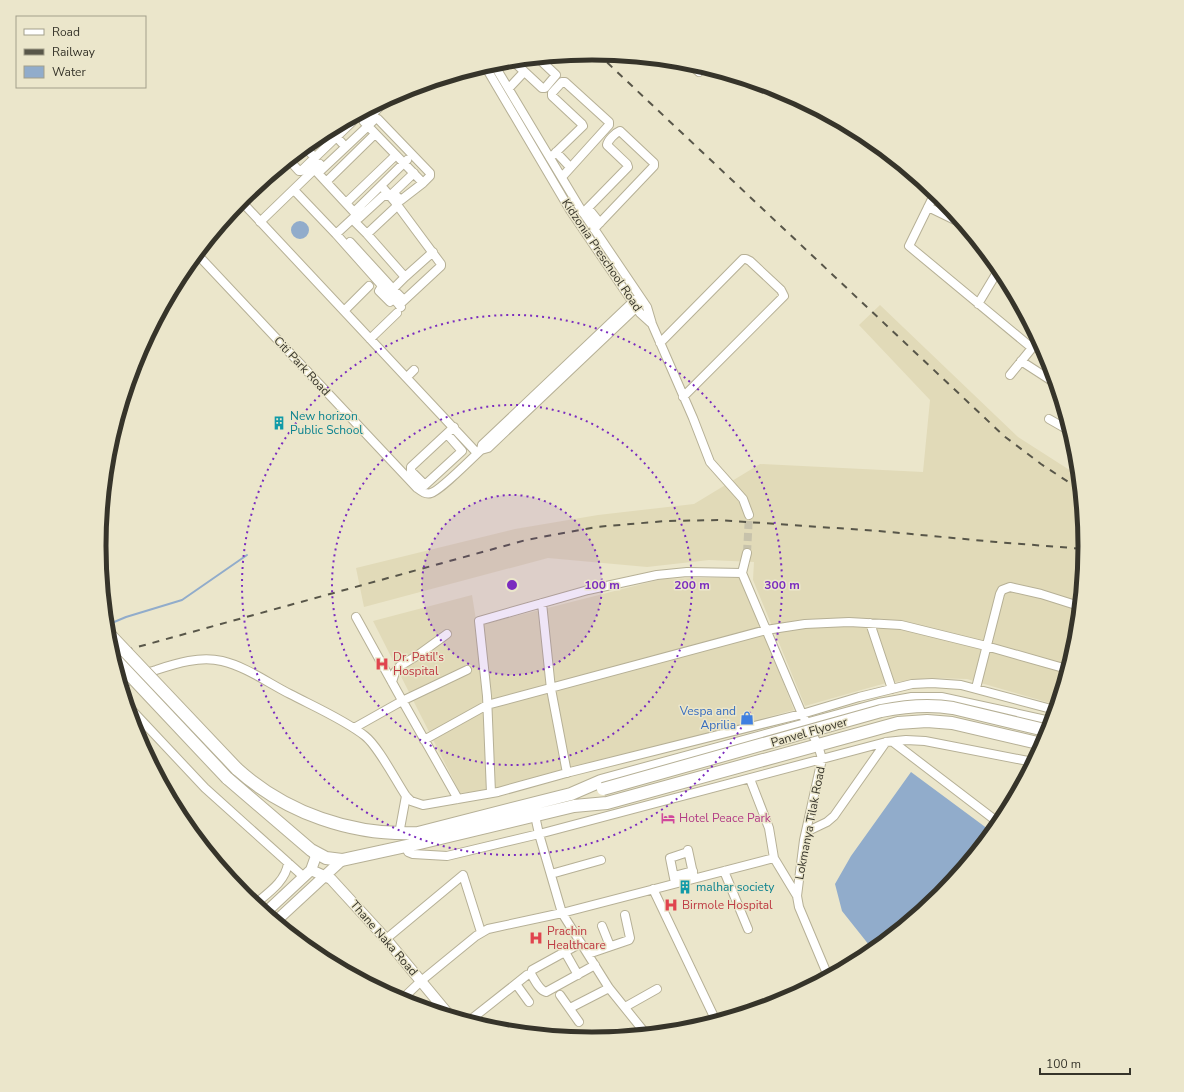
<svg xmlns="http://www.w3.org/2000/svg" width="1184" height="1092" font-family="'Nunito Sans',sans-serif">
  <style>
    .built { fill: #e1dab8 }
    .water { fill: #91accb }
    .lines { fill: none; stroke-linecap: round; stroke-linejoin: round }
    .stream { stroke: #91accb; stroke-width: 2 }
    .minor-tunnel { stroke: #c7c2ab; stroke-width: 8; stroke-dasharray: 8 4; stroke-linecap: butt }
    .minor-casing { stroke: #b6b096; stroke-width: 10 }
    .major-casing { stroke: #b6b096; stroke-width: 12 }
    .highway-casing { stroke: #b6b096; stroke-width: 14 }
    .minor { stroke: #fff; stroke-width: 8 }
    .major { stroke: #fff; stroke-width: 10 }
    .highway { stroke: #fff; stroke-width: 12 }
    .rail { stroke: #585649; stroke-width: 2; stroke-dasharray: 7 7; stroke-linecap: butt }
    .highway-bridge-casing { stroke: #b6b096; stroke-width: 14; stroke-linecap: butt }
    .highway-bridge { stroke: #fff; stroke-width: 12 }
    .ring { fill: none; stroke: #7b2cbf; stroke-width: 2; stroke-dasharray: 2 4 }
    .labels { text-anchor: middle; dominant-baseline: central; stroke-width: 3; stroke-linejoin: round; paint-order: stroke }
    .street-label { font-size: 12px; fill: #36342a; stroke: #ebe6cb }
    .culture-label { font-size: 12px; fill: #0d838f; stroke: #ebe6cb; text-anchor: start }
    .health-label { font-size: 12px; fill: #be3a42; stroke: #ebe6cb; text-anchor: start }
    .shop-label { font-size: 12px; fill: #366cbe; stroke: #ebe6cb; text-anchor: end }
    .hotel-label { font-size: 12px; fill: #b23c85; stroke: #ebe6cb; text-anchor: start }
    .rim { fill: none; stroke: #36342a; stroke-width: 5 }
    .centre { fill: #7b2cbf; stroke: #ebe6cb; stroke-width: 2 }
    .ring-label { font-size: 12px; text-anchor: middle; font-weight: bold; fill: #7b2cbf; stroke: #ebe6cb; stroke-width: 3; stroke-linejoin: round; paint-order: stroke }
  </style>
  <rect width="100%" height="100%" fill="#ebe6cb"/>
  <path class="built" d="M880,305L1018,437L1068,469L1078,474L1085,546L1075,642L1057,705L967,679L930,678L886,683L805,706L753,580L754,562L709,560L647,567L548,558L364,607L356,568L515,529L598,515L694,504L760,464L923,472L930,400L859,325Z
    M699,578H742L794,710L498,789L460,793L373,621L472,595L477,626L662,579Z"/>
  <path class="water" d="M291 230a9 9 0 1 1 18 0a9 9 0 1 1-18 0Z
    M911,772L992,832L940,895L873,950L842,911L835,884L851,856Z"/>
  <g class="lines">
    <path class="stream" d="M107,625L126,617L182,600L247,555"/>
    <path class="minor-tunnel" d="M747,553L749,515"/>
    <g class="minor-casing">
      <path id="minor" d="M513,61L542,88H545L556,75L538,58
        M493,63L580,208L647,307L652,324L693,418L710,462L743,499L749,515
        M689,63L699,72
        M485,66L570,210L640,313L651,323
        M509,88L524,72
        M366,120L389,98
        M330,130L342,143
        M306,148L315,158
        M556,152L570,167
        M550,158L583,126L582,124L552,96V93L562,82H565L609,122V125L562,177
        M289,160L299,171H301L352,122L350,119
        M315,170L354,212L407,160
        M318,173L368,126L376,118L378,119L430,173V176L423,183C405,164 386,145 368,126L364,122
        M414,173L393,193L401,200L423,183
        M326,182L375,134
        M384,189L395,202L441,264V266L399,305
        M294,190L336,234L401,307
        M935,193L909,246L1032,348
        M241,201L477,453
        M346,203L396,155
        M398,205L367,234L405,277L433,252
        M928,207L961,223
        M588,208L600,223
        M583,213L628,167L627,164L607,145C608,140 615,133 620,131L654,163V166L594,229
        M359,218L383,196H390
        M260,222L320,164
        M355,222L367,234
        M336,234L362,210
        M350,242L393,289
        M197,254L417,488C421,491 426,495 431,493C440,491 472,458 481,450L488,448L643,301
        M382,286L379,291L390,302L392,300
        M404,300L393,289L405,277
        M978,304L999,269
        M344,311L369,286
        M370,339L397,313
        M660,343L743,259H746L750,261L781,290L784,296L683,397
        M1021,361L1055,383
        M1010,375L1032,348L1037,338
        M407,377L414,370
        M1049,419L1070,431
        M447,434L462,451L425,485L411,471V467L454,427
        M481,450L482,445L636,299
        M747,553L742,573L802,714L818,745L822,759L804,840L797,896L799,907L828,976
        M542,603L551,689L567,773
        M356,617L398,693L458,799
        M870,623L892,689
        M392,682L395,672L400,666L418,655L447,634
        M122,687C130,675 143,674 156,670C177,663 200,656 222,661C247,667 268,683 290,694C313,706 345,720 365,736C378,746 396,781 406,796L411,801L423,805L498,792L570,772L802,714L859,697L912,684L932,683L961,685L1055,710
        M976,688L1000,594L1002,590L1010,587L1041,594L1079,606
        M127,705L205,788L304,877
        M354,728L402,701L467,670
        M424,740L487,705L766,630L805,624L849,622L901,625L986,646L1067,669
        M893,742L999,823
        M750,779L769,828L774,858L797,896
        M491,793L487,696L479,621L588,590L657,575L687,572L742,573
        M534,811L539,834L562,913L609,988L646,1034
        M806,832L827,822L834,816L886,742
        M399,834L406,796
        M406,846L408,852L413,854L447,856L539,834L886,742L906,740L925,741L1033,762
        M688,850L694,878
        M724,871L748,929
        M551,874L601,860
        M674,876L693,871
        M675,883L670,858L688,852
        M653,889L716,1021
        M255,904C268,893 286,881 288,863
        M602,926L610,946
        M386,939L463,875L481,932
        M581,943L532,970L531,974C535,980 539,990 546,992L595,965
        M565,952L578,975
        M588,954L629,940L630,938L625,915
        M516,984L529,1002
        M560,995L579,1022
        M401,1000L421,981L476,936L488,929L562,913L774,858
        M625,1007L657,989
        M763,1007L828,975
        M570,1008L609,988
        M469,1021L527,975"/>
    </g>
    <g class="major-casing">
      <path id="major" d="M311,870L331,879L386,939L449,1015
        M265,913L311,870L316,856L311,850
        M276,921L342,860"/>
    </g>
    <g class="highway-casing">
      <path id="highway" d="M237,769C286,813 352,836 418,833L571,794L601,781L879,705L912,699H942L1051,723
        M227,778L311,850L326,858L342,860L420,843L574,806L607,803L898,723L927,721L952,723L1042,744"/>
    </g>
    <use href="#minor" class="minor"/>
    <use href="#major" class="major"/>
    <use href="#highway" class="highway"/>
    <path class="rail" d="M597,53L1004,436L1041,464L1079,489
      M112,654L526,540L596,527L666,521L718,520L879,531L996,542L1085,549"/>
    <g class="highway-bridge-casing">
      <path id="highway-bridge" d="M108,633L237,769
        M113,657L227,778
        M603,789L881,711C906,706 929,704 953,708L1049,731"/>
    </g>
    <use href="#highway-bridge" class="highway-bridge"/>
  </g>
  <circle cx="512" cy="585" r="90" fill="#7b2cbf" fill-opacity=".12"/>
  <g class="ring">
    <circle cx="512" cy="585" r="90"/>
    <circle cx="512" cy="585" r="180"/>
    <circle cx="512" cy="585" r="270"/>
  </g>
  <defs>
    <g id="building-bare" transform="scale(1.08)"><path d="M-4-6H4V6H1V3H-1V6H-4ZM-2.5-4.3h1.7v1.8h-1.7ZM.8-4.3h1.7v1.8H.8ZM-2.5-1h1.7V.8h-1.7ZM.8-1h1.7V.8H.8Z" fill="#0f9aa8" stroke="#ebe6cb" stroke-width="2.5" paint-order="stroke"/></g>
    <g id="hospital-bare" transform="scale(1.08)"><path d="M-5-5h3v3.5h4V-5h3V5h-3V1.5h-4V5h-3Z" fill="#e0444e" stroke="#ebe6cb" stroke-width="2.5" paint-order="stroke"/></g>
    <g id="shop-bare" transform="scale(1.08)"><path d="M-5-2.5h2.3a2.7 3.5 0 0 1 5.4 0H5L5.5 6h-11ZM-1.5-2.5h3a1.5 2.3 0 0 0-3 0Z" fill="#3f7fe0" stroke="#ebe6cb" stroke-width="2.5" paint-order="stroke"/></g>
    <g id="hotel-bare" transform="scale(1.08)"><path d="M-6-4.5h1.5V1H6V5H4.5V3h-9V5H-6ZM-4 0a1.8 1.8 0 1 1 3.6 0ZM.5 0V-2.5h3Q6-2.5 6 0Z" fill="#d1479c" stroke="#ebe6cb" stroke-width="2.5" paint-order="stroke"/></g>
  </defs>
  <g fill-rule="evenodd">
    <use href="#building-bare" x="279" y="423"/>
    <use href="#hospital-bare" x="382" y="664"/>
    <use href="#shop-bare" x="747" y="718"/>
    <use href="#hotel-bare" x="668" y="818"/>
    <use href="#building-bare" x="685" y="887"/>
    <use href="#hospital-bare" x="671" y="905"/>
    <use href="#hospital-bare" x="536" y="938"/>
  </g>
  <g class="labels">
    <g class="street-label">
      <text transform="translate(602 255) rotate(56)">Kidzonia Preschool Road</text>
      <text transform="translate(302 366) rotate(47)">Citi Park Road</text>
      <text transform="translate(809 732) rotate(-16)">Panvel Flyover</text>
      <text transform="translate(810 823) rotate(-79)">Lokmanya Tilak Road</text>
      <text transform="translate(384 938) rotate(49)">Thane Naka Road</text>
    </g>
    <g class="culture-label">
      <text x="290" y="416">New horizon<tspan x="290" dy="14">Public School</tspan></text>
      <text x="696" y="887">malhar society</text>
    </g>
    <g class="health-label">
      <text x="393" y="657">Dr. Patil's<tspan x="393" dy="14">Hospital</tspan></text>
      <text x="682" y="905">Birmole Hospital</text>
      <text x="547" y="931">Prachin<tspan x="547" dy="14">Healthcare</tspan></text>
    </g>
    <g class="shop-label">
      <text x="736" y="711">Vespa and<tspan x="736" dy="14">Aprilia</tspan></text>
    </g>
    <g class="hotel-label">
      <text x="679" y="818">Hotel Peace Park</text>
    </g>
  </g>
  <path d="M0 0H1184V1092H0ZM106 546a486 486 0 1 1 972 0a486 486 0 1 1-972 0Z" fill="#ebe6cb" fill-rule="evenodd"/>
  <path class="rim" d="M106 546a486 486 0 1 1 972 0a486 486 0 1 1-972 0Z"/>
  <circle cx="512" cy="585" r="6" class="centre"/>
  <g class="ring-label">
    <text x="602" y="589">100 m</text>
    <text x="692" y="589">200 m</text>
    <text x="782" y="589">300 m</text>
  </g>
  <rect x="16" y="16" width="130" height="72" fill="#ebe6cb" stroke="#a39f8b"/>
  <rect x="24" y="29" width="20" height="6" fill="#ffffff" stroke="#a39f8b"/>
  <text x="52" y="36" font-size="12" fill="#36342a">Road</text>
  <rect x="24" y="49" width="20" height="6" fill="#585649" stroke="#a39f8b"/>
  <text x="52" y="56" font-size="12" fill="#36342a">Railway</text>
  <rect x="24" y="66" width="20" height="12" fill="#91accb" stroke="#a39f8b"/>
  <text x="52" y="76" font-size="12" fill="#36342a">Water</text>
  <path d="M1040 1068v6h90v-6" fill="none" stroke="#36342a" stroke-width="2"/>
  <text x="1046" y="1068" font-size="12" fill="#36342a" stroke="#ebe6cb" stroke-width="3" paint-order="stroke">100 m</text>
</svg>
